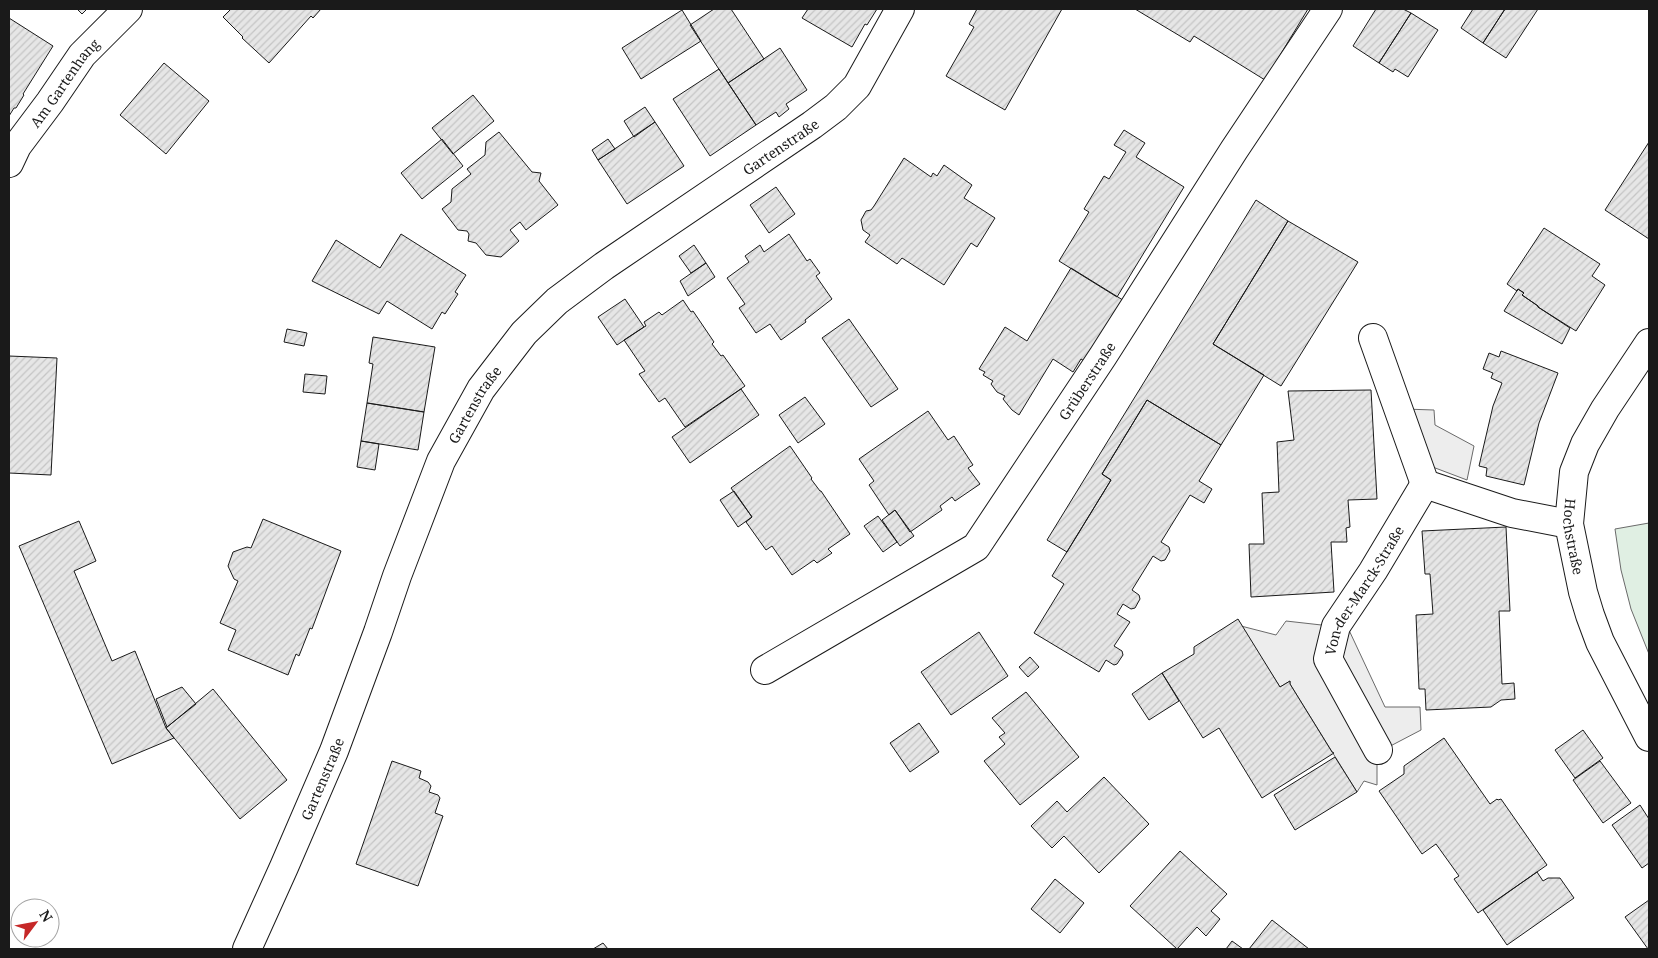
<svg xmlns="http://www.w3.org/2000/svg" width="1658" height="958" font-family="'Noto Serif',serif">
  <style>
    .green { fill: #e0efe3; stroke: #6a6a6a }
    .parking { fill: #ededed; stroke: #6a6a6a }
    .building { fill: url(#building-hatch); stroke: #1a1a1a }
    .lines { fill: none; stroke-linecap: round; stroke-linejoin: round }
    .street-casing { stroke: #1a1a1a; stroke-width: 30 }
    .secondary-casing { stroke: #1a1a1a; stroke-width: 30 }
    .street { stroke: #fff; stroke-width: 28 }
    .secondary { stroke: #fff; stroke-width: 28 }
    .labels { text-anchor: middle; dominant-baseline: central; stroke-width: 4; stroke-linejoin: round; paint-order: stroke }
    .street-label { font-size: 14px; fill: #1a1a1a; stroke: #fff }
  </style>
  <defs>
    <pattern id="building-hatch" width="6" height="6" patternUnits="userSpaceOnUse" patternTransform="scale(1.25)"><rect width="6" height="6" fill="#e6e6e6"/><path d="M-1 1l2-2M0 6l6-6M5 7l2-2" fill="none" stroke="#c5c5c5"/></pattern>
  </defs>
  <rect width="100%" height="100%" fill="#fff"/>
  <path class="green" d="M1649,523V654L1631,609L1621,570L1615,529Z"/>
  <path class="parking" d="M1404,409L1434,410L1435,425L1474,446L1467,480L1430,466Z
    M1286,621L1348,628L1385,707H1420L1421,730L1377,753V785L1364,781L1357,792L1290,684V681L1280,687L1241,626L1276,635Z"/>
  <path class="building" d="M77,9H87L82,14Z
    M231,9H321L313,18L311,16L269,63L242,38L243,37L223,17Z
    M714,9H731L764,59L728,83L690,25Z
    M808,9H877L867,25L865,24L852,47L802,18Z
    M977,9H1062L1005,110L946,76L974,27L969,24Z
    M1135,9H1308L1265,80L1194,36L1190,42Z
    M1376,9H1403L1411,13L1379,63L1353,46Z
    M1473,9H1505L1483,43L1461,28Z
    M1505,9H1538L1506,58L1483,43Z
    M682,10L701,41L641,79L622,48Z
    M1411,13L1438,30L1408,77L1395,69L1393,72L1379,63Z
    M9,18L53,46L23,94L24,95L16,108H14L9,116Z
    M780,48L807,90L786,104L789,109L779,117L776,112L756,125L728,83Z
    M164,63L209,101L166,154L120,115Z
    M719,69L756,125L710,156L673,99Z
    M473,95L494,121L453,154L432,128Z
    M645,107L655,122L634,137L624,121Z
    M655,122L684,166L627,204L598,160Z
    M1124,130L1145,143L1136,157L1184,187L1117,297L1059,261L1089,212L1084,209L1104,176L1109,179L1126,152L1114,145Z
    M499,132L532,172L541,173L539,181L558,205L526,230L520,222L510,230L519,241L501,257L486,255L476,243L468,241L469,234L467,231L458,230L442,209L451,202L452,189L471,174L467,169L485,155L486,142Z
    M442,139L463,166L422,199L401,173Z
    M608,139L615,149L598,160L592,150Z
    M1649,142V239L1605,210Z
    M904,158L931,177L933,173L937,176L944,165L972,185L964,198L995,218L977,247L971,243L944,285L902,258L897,264L865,242L870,235L863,230L861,220L866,211L871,210L874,206Z
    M776,187L795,214L769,233L750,205Z
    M1256,200L1288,221L1213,344L1264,375L1221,445L1147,400L1102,474L1111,480L1067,552L1047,540Z
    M1288,221L1358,262L1281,386L1213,344Z
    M1544,228L1600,264L1592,276L1605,285L1576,331L1538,307V306L1522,295L1524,293L1518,289L1517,291L1507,284Z
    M401,234L466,275L455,292L458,294L445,314L442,312L432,329L387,301L379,314L312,281L336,240L380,268Z
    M789,234L807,261L810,259L820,273L816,276L832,299L805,320L806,322L781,340L770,324L756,333L739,308L745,304L727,278L749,262L745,256L760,245L764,252Z
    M694,245L706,263L691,273L679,256Z
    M706,263L715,277L688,296L680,281Z
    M1071,268L1126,302L1089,364L1081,359L1073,372L1053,359L1019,415L1012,410L1003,399L1005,396L997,392L991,384L993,381L983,375L985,372L979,369L1005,327L1027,341Z
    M1518,289L1524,293L1522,295L1538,306V307L1570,328L1562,344L1504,311Z
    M625,299L644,327L617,345L598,317Z
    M683,300L691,312L693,311L714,342L712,344L721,356L723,355L745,386L685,427L665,398L659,402L639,374L645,371L624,340L644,327L646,326L644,322L659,312L662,315Z
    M849,319L898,389L871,407L822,338Z
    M287,329L307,333L304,346L284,342Z
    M373,337L435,347L424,412L367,403L373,364L369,363Z
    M1501,351L1558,373L1539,423L1524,485L1486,476L1487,468L1479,466L1493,406L1502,383L1491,378L1493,373L1483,369L1489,353L1499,357Z
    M9,356L57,358L51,475L9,473Z
    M305,374L327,376L325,394L303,392Z
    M741,389L759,415L690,463L672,437Z
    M1371,390L1377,499L1348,500L1350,527L1346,528L1347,542H1331L1334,592L1251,597L1249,544H1264L1262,493L1279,492L1277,442L1294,440L1288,391Z
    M805,397L825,424L798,443L779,415Z
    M1147,400L1221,445L1199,481L1212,489L1204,503L1190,495L1161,542L1169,547L1170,551L1165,560L1161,561L1153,556L1132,590L1139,595L1140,599L1135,608L1131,609L1123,604L1117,614L1130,622L1114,646L1122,651L1123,655L1117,664L1114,665L1106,660L1099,672L1034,633L1064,584L1052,576L1111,480L1102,474Z
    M367,403L424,412L418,450L361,441Z
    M928,411L948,440L954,436L973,465L968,468L980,484L955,501L952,497L940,506L942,510L910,532L895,510L889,515L869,485L874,481L859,459Z
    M361,441L379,444L375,470L357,467Z
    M790,446L812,478L811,479L820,491H821L850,534L828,549L832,553L817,563L814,560L792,575L772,546L766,550L746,522L752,517L731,488Z
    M734,491L752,517L738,527L720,500Z
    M895,510L914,536L900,546L882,520Z
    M878,516L897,542L883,552L864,526Z
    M263,519L341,551L312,629L310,628L299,656L296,654L288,675L228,650L236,630L220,623L238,581L234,579L228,566L233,552L247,547L251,548Z
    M79,521L96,561L74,571L112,661L135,651L166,728L174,738L112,764L19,546Z
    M1506,527L1510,611H1499L1502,684L1514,683L1515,699L1501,700L1491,707L1426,710L1425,689H1419L1416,615L1433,614L1430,574H1425L1422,531Z
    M1238,619L1280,687L1290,681V684L1332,752L1334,753L1262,798L1219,728L1203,738L1162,673L1194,654V647Z
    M979,632L1008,676L951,715L921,672Z
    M1030,657L1039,667L1028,677L1019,667Z
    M1162,673L1179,701L1149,720L1132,694Z
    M182,687L196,704L167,727L156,699Z
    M213,689L287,780L240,819L166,728Z
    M1026,692L1079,757L1020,805L984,761L1005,744L999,737L1005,733L992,718Z
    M919,723L939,752L910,772L890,743Z
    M1583,730L1603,758L1575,778L1555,750Z
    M1444,738L1490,804L1497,799L1498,800L1501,799L1547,865L1478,913L1454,879L1459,876L1436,844L1422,854L1379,791L1404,774V766Z
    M1335,757L1357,792L1295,830L1274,795Z
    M392,761L421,771L419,778L428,782L431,786L429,792L438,795L440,798L435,813L443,816L418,886L356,864Z
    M1600,761L1631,803L1603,823L1573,780Z
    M1104,777L1149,824L1099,873L1064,836L1052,848L1031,826L1057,801L1067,812Z
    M1640,805L1649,819V863L1642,868L1612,825Z
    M1180,851L1227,894L1211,911L1220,919L1206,936L1197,927L1177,949L1130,906Z
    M1537,872L1543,881L1548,878H1560L1574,898L1507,945L1483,910Z
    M1055,879L1084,903L1060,933L1031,909Z
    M1649,900V949H1648L1625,917Z
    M1272,920L1309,949H1249Z
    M1232,941L1243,949H1226Z
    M603,943L608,949H593Z"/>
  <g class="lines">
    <g class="street-casing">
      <g id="street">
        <path id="s1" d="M9,163L17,146L50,102L82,55L128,9"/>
        <path d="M1373,338L1425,484L1512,513L1569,524"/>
        <path id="s2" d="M765,670L976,547L1103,356L1234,150L1328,9"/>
        <path id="s3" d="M1378,750L1328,659L1336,626L1373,571L1425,484"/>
        <path id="s4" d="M247,949L284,867L334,751L378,632L397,576L441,461L481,389L524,333L557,301L604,266L812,125L836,107L857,86L900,9"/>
      </g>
    </g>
    <g class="secondary-casing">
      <g id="secondary">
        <path id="s5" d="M1649,343L1605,409L1585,444L1574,472L1569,524L1583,592L1590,615L1600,642L1649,737"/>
      </g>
    </g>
    <use href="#street" class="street"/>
    <use href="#secondary" class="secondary"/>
  </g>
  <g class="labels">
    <g class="street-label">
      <text stroke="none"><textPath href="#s1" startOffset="98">Am Gartenhang</textPath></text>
      <text stroke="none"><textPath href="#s4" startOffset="996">Gartenstraße</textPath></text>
      <text stroke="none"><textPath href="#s2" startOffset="444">Grüberstraße</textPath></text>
      <text stroke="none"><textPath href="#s4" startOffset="591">Gartenstraße</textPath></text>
      <text stroke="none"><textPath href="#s5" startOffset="215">Hochstraße</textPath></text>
      <text stroke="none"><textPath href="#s3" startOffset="182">Von-der-Marck-Straße</textPath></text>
      <text stroke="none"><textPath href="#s4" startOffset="186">Gartenstraße</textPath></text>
    </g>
  </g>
  <rect width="1658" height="958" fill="none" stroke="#1a1a1a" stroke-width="20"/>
  <g transform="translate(35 923) rotate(58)"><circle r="24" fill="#ffffff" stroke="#a3a3a3"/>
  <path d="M0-4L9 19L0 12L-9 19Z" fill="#c62828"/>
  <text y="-8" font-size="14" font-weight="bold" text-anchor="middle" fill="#1a1a1a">N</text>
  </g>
</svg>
